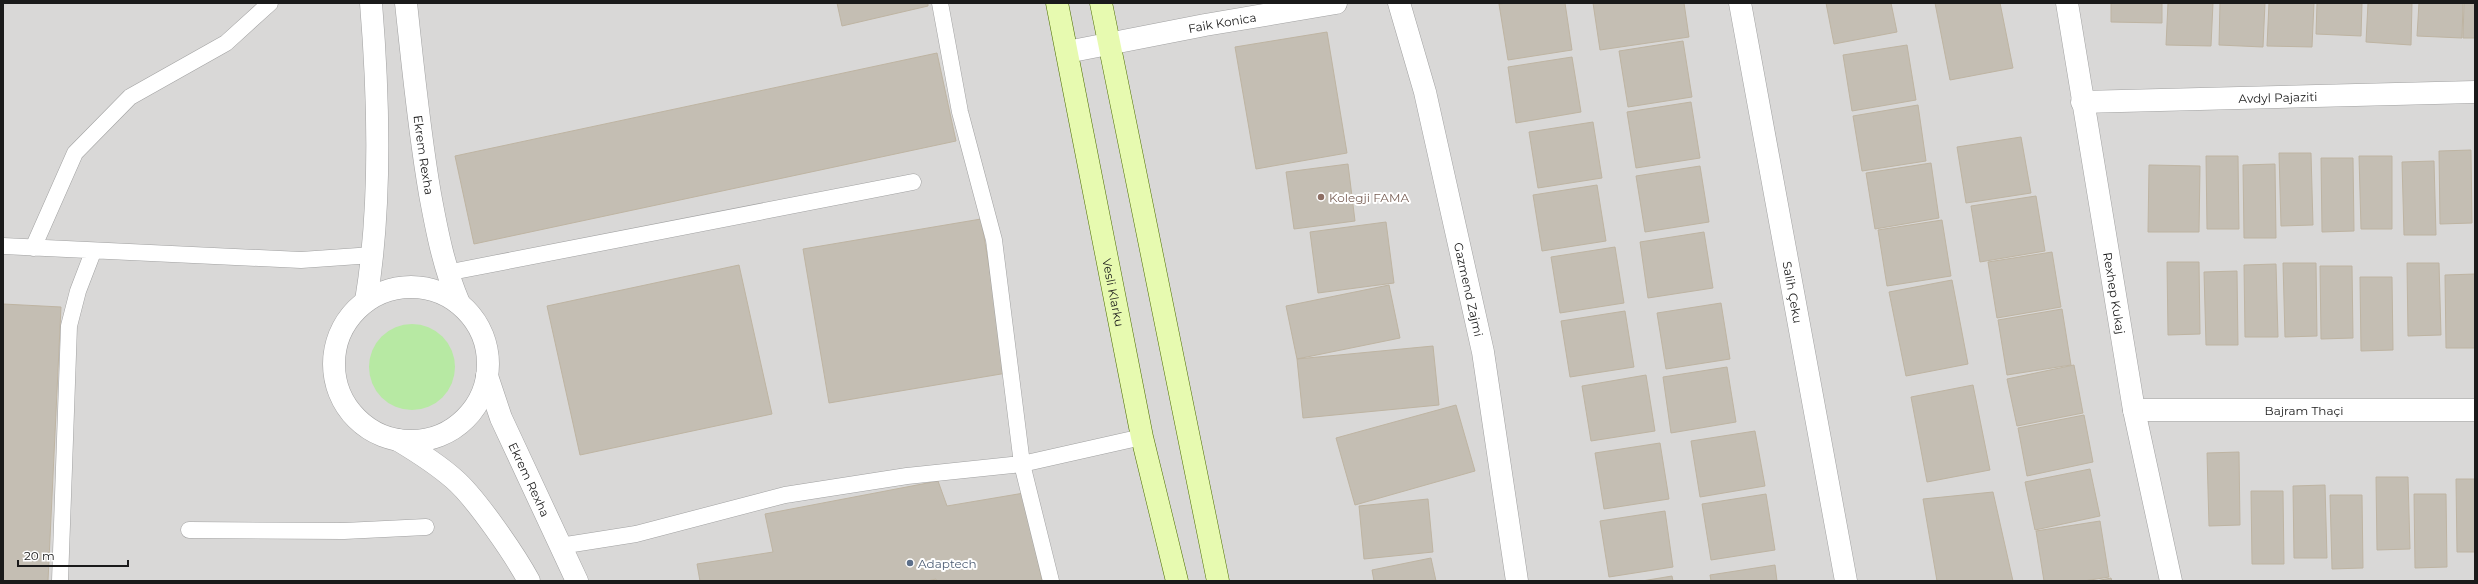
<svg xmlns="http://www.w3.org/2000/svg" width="2478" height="584" font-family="Montserrat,sans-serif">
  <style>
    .residential { fill: #d9d8d7 }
    .grass { fill: #b7e9a3 }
    .building { fill: #c4beb3; stroke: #beb4a2 }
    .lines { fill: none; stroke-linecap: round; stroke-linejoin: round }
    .service-casing { stroke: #a1a1a1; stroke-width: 17 }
    .minor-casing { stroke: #a1a1a1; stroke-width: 23 }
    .tertiary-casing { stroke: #a1a1a1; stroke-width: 23 }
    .secondary-casing { stroke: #4e6f03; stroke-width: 23 }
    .service { stroke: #fff; stroke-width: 16 }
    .minor { stroke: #fff; stroke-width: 22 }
    .tertiary { stroke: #fff; stroke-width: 22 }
    .secondary { stroke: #e7fab0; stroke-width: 22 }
    .education-dot { fill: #8d6e63; stroke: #fff; stroke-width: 1.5 }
    .service-dot { fill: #5c6f8a; stroke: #fff; stroke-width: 1.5 }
    .labels { text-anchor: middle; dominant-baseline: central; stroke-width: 4; stroke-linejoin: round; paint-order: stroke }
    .street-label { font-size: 12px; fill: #1a1a1a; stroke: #fff }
    .education-label { font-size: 12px; fill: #785e54; stroke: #fff; text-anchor: start }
    .service-label { font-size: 12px; fill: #4e5e75; stroke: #fff; text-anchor: start }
  </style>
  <rect width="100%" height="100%" fill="#edebdf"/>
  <path class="residential" d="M3,3H2475V581H3Z"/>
  <path class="grass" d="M369 367a43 43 0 1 1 86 0a43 43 0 1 1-86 0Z"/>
  <path class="building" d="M837,3H928V6L842,26Z
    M1507,3H1565L1572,50L1508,60L1499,4Z
    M1593,3H1684L1689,37L1600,50Z
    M1826,3H1891L1897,32L1834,44Z
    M1935,3H2000L2013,68L1950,80Z
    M2111,3H2162V23L2111,22Z
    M2168,3H2213L2211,46L2166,45Z
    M2220,3H2265L2263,47L2219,45Z
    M2269,3H2314L2312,47L2267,46Z
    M2317,3H2362L2361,36L2316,34Z
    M2368,3H2412L2411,45L2366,42Z
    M2419,3H2463L2462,38L2417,36Z
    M2464,3H2475V38H2463Z
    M1327,32L1347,153L1256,169L1235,47Z
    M1683,41L1692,97L1628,107L1619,51Z
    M1907,45L1916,100L1852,111L1843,55Z
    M937,53L956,141L474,244L455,156Z
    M1572,57L1581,112L1516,123L1508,67Z
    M1691,102L1700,158L1636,168L1627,112Z
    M1918,105L1926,161L1862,171L1853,116Z
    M1593,122L1602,178L1538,188L1529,132Z
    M2021,137L2031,193L1966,203L1957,147Z
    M2471,150L2472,223L2440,224L2439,151Z
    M2279,153H2311L2313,225L2281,226Z
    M2206,156H2238L2239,229H2207Z
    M2359,156H2392V229H2361Z
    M2321,158H2353L2354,231L2322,232Z
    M2434,161L2436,235H2404L2402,162Z
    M1931,163L1939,218L1875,229L1866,173Z
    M1348,164L1355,221L1294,229L1286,172Z
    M2275,164L2276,238H2244L2243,165Z
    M2149,165L2200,166L2199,232H2148Z
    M1700,166L1709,222L1645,232L1636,176Z
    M1597,185L1606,241L1542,251L1533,195Z
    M2036,196L2045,251L1980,262L1971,206Z
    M981,219L1007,373L829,403L803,249Z
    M1942,220L1951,276L1887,286L1878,230Z
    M1386,222L1394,283L1318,293L1310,232Z
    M1704,232L1713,288L1648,298L1640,242Z
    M1615,247L1624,303L1560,313L1551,257Z
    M2052,252L2061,307L1997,318L1988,262Z
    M2167,262H2199L2200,334L2168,335Z
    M2283,263H2316L2317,336L2285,337Z
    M2407,263H2439L2441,335L2408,336Z
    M2276,264L2278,337H2245L2244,265Z
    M739,265L772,414L580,455L547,306Z
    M2320,266H2352L2353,338L2321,339Z
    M2237,271L2238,345H2206L2204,272Z
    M2475,274V348H2446L2445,275Z
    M2360,277H2392L2393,350L2361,351Z
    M1952,280L1968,364L1906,376L1889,292Z
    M1389,285L1400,338L1297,359L1286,306Z
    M1721,303L1730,359L1666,369L1657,313Z
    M3,304L61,307L48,581H3Z
    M2062,309L2071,365L2007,375L1998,320Z
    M1625,311L1634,367L1570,377L1561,321Z
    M1433,346L1439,405L1303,418L1297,359Z
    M2074,365L2083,413L2017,426L2007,379Z
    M1727,367L1736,422L1671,433L1663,377Z
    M1646,375L1655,431L1591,441L1582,386Z
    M1973,385L1990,470L1927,482L1911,397Z
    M1456,405L1475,471L1355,505L1336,438Z
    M2084,415L2093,462L2027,476L2018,428Z
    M1755,431L1765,486L1700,497L1691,441Z
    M1660,443L1669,499L1604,509L1595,453Z
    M2239,452L2240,525L2209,526L2207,453Z
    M2090,469L2100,516L2035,530L2025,482Z
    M2376,477H2408L2410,549L2377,550Z
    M2456,479H2475V552H2457Z
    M938,481L947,506L1024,493L1042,581H936V579L928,581H700L697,564L773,552L765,514Z
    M2325,485L2327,558H2294L2293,486Z
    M2251,491H2283L2284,564H2252Z
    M1993,492L2013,581H1937L1923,499Z
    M1766,494L1775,550L1711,560L1702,504Z
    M2414,494H2446L2447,567L2415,568Z
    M2330,495H2362L2363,568L2332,569Z
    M1428,499L1433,552L1364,559L1359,506Z
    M1665,511L1673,567L1609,577L1600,521Z
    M2100,521L2109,577L2084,581H2044L2036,531Z
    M1431,558L1436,581H1374L1372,570Z
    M1775,565L1777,581H1711L1710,575Z
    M1672,576L1673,581H1642Z
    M2111,578L2112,581H2096Z"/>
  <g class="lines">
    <g class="service-casing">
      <path id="service" d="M940,3L960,112L994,240L1022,464L1051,581
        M3,246L301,260L373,255
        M33,248L75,153L130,97L226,43L270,3
        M446,273L913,182
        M189,530L344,531L426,527
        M560,546L636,534L785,495L907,476L1022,464L1142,437
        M60,581L69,326L78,291L93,252"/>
    </g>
    <g class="minor-casing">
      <g id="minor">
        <path id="s1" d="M1399,3L1425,92L1483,352L1517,581"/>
        <path id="s2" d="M1740,3L1846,581"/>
        <path id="s3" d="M2067,3L2134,410L2171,581"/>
        <path id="s4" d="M1067,52L1205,25L1336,3"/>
        <path id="s5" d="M2082,102L2475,92"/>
        <path id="s6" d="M2134,410H2475"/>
      </g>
    </g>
    <g class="tertiary-casing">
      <g id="tertiary">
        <path id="s7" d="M406,3C413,67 419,131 430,194C437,232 444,268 459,303"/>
        <circle cx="411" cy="364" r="77"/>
        <path d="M366,301C382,205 379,100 371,3"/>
        <path id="s8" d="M487,376L501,418L577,581"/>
        <path d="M398,440C418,452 437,464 454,479C476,498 515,555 529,581"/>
      </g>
    </g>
    <g class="secondary-casing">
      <g id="secondary">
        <path id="s9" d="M1057,3L1142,437L1177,581"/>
        <path d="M1101,3L1218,581"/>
      </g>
    </g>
    <use href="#service" class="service"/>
    <use href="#minor" class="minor"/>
    <use href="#tertiary" class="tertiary"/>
    <use href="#secondary" class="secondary"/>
  </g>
  <circle class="education-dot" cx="1321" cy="197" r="4"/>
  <circle class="service-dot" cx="910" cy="563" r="4"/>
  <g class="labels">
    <g class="street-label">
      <text stroke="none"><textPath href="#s4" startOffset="158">Faik Konica</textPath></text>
      <text stroke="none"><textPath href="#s5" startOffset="196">Avdyl Pajaziti</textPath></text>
      <text stroke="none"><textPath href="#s7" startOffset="153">Ekrem Rexha</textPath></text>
      <text stroke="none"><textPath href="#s1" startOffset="295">Gazmend Zajmi</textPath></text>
      <text stroke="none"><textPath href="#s2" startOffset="294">Salih Çeku</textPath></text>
      <text stroke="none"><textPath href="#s9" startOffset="295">Vesli Klarku</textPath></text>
      <text stroke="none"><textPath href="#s3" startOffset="294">Rexhep Kukaj</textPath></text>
      <text stroke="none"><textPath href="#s6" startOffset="170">Bajram Thaçi</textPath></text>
      <text stroke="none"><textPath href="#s8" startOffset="112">Ekrem Rexha</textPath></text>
    </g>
    <g class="education-label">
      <text x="1329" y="197">Kolegji FAMA</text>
    </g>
    <g class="service-label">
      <text x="918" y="563">Adaptech</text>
    </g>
  </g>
  <rect width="2478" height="584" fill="none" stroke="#1a1a1a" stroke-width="8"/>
  <path d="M18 560v6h110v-6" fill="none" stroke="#1a1a1a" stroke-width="2"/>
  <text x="24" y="560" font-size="12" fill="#1a1a1a" stroke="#ffffff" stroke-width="3" paint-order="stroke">20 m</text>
</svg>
